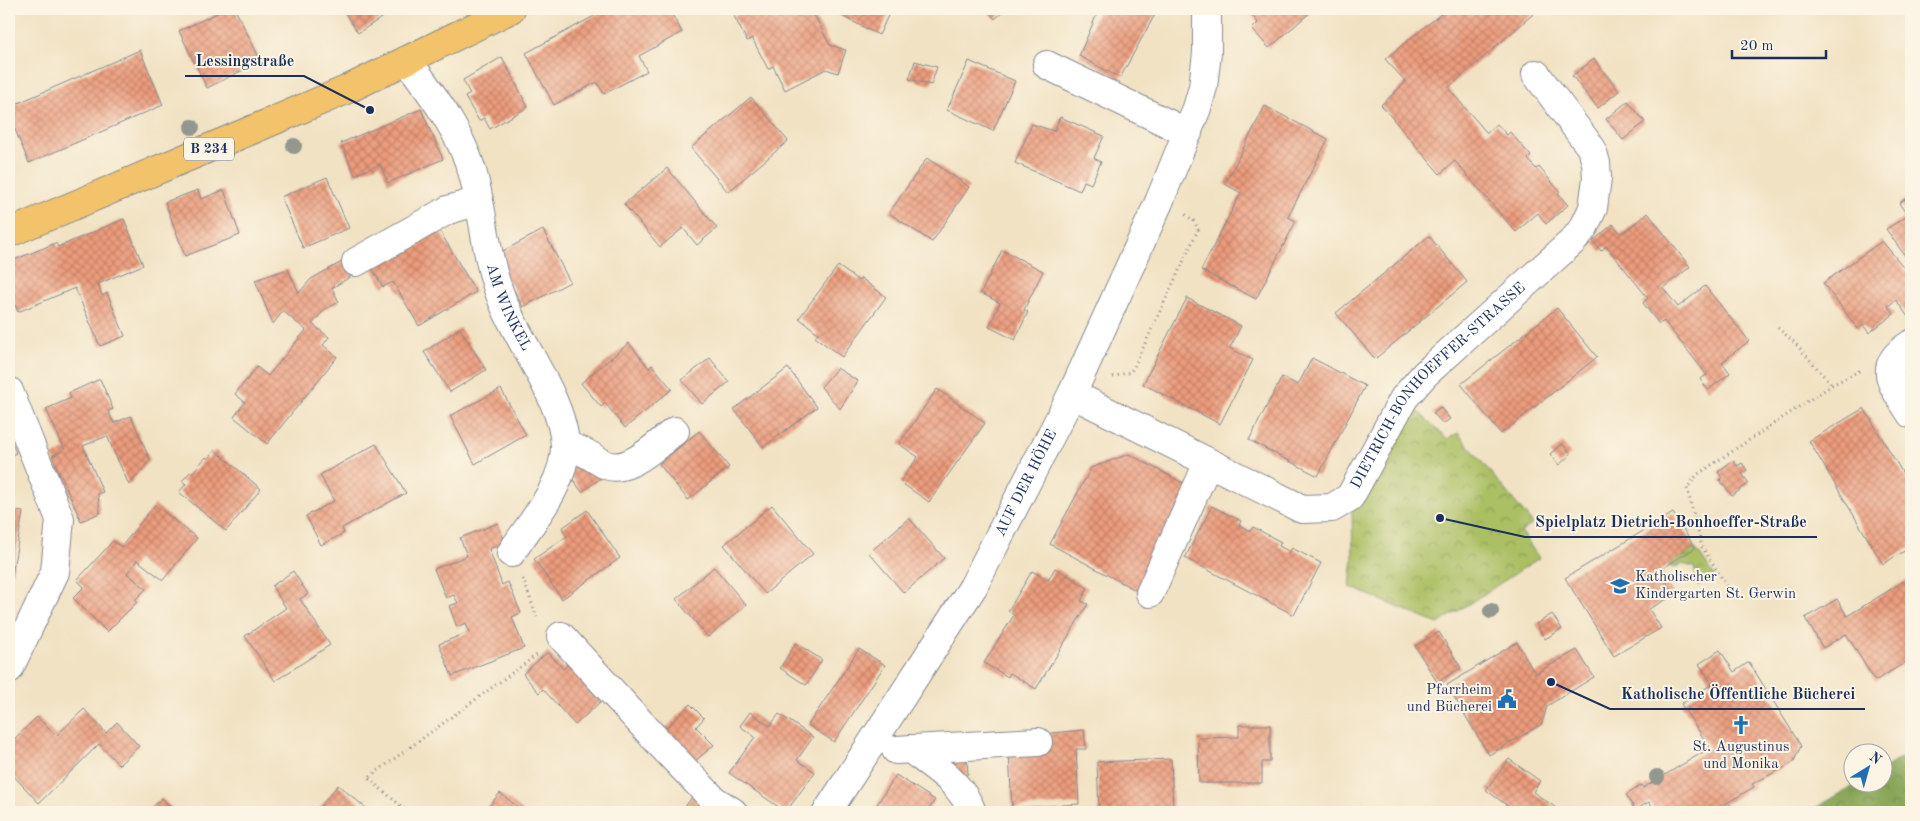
<svg xmlns="http://www.w3.org/2000/svg" width="1920" height="821" font-family="'Old Standard TT',serif">
  <style>
    .grass { fill: url(#grass-tufts); stroke: #637760 }
    .forest { fill: url(#forest-crowns); stroke: #526a5c }
    .park { fill: url(#park-crowns); stroke: #637760 }
    .building { fill: url(#building-cross-hatch) }
    .lines { fill: none; stroke-linecap: round; stroke-linejoin: round }
    .minor-casing { stroke: #868890; stroke-width: 30 }
    .major-casing { stroke: #868890; stroke-width: 30 }
    .path { stroke: #868890; stroke-width: 3; stroke-dasharray: 1 4; stroke-linecap: butt }
    .minor { stroke: #fff; stroke-width: 28 }
    .major { stroke: #f2c36a; stroke-width: 28 }
    .tree { fill: #93978d }
    .labels { text-anchor: middle; dominant-baseline: central; stroke-width: 4; stroke-linejoin: round; paint-order: stroke }
    .shield { fill: #fcf5e5; stroke: #5e6a86; stroke-width: 1 }
    .shield-label { font-size: 14px; font-weight: bold; fill: #1b2f5e }
    .street-label { font-size: 15px; fill: #1b2f5e; stroke: #fcf5e5 }
    .poi-label { font-size: 15px; fill: #1b2f5e; stroke: #fcf5e5; text-anchor: start }
    .leader { fill: none; stroke: #1b2f5e; stroke-width: 2 }
    .callout-dot { fill: #1b2f5e; stroke: #fcf5e5; stroke-width: 2 }
    .callout-label { font-size: 16px; text-anchor: middle; font-weight: bold; fill: #1b2f5e; stroke: #fcf5e5; stroke-width: 4; stroke-linejoin: round; paint-order: stroke }
  </style>
  <defs>
    <pattern id="grass-tufts" width="24" height="20" patternUnits="userSpaceOnUse" patternTransform="scale(1.25)"><rect width="24" height="20" fill="#abbf63"/><path d="M3 7l-1-3M5 7V3M7 7l1-3M15 17l-1-3M17 17v-4M19 17l1-3" fill="none" stroke="#8a9c55"/></pattern>
    <pattern id="forest-crowns" width="20" height="18" patternUnits="userSpaceOnUse" patternTransform="scale(1.25)"><rect width="20" height="18" fill="#88a659"/><path d="M2 6a3 3 0 1 1 6 0M12 15a3 3 0 1 1 6 0" fill="none" stroke="#6e884d"/></pattern>
    <pattern id="park-crowns" width="20" height="18" patternUnits="userSpaceOnUse" patternTransform="scale(1.25)"><rect width="20" height="18" fill="#abbf63"/><path d="M2 6a3 3 0 1 1 6 0M12 15a3 3 0 1 1 6 0" fill="none" stroke="#8a9c55"/></pattern>
    <pattern id="building-cross-hatch" width="8" height="8" patternUnits="userSpaceOnUse" patternTransform="scale(1.25)"><rect width="8" height="8" fill="#ed9c7c"/><path d="M0 0l8 8M0 8l8-8" fill="none" stroke="#bf8069"/></pattern>
  </defs>
  <rect width="100%" height="100%" fill="#fcf5e5"/>
  <filter id="ink" filterUnits="userSpaceOnUse"><feTurbulence type="fractalNoise" baseFrequency=".02" numOctaves="2"/><feDisplacementMap in="SourceGraphic" scale="10" xChannelSelector="R" yChannelSelector="G"/><feConvolveMatrix kernelMatrix="1 2 1 2 8 2 1 2 1" color-interpolation-filters="sRGB"/></filter>
  <filter id="wash" filterUnits="userSpaceOnUse"><feTurbulence type="fractalNoise" baseFrequency=".0096" numOctaves="4" result="noise"/><feDisplacementMap in="SourceGraphic" scale="20" xChannelSelector="R" yChannelSelector="G"/><feGaussianBlur stdDeviation="1.12" result="paint"/><feColorMatrix in="noise" values="0 0 0 0 0 0 0 0 0 0 0 0 0 0 0 0 0 1.4 0 .05"/><feComposite in="paint" operator="in"/></filter>
  <g filter="url(#wash)">
    <rect width="100%" height="100%" fill="#f1e2c3"/>
    <path class="grass" d="M1695,548L1715,576L1698,586L1694,567L1682,564L1674,568L1668,565Z"/>
    <path class="forest" d="M1911,752V812H1808L1857,784H1882L1883,769Z"/>
    <path class="park" d="M1412,406L1447,439L1458,433L1533,524L1521,532L1539,558L1438,624L1350,587L1353,558L1352,512L1375,481Z"/>
    <g id="blocks">
      <path class="building" d="M226,9H235L261,61L207,88L179,31Z
        M349,9H395L358,33L344,12Z
        M607,9H669L682,32L639,56L647,71L604,94L597,82L554,105L526,53Z
        M748,9H811L830,45L846,50L838,73L826,69L785,90L773,66L768,69L752,38L747,41L734,16Z
        M828,9H891L879,35Z
        M986,9H1006L995,19Z
        M1099,9H1158L1120,78L1079,56Z
        M1247,9H1312L1313,10L1269,48L1252,29L1258,23Z
        M1447,9H1539L1448,88L1487,133L1497,124L1507,135L1510,132L1531,156L1528,159L1536,169L1539,167L1560,192L1558,194L1568,205L1546,224L1538,213L1516,232L1455,161L1440,174L1381,105L1406,82L1385,59Z
        M140,50L163,105L29,163L9,115V107Z
        M502,57L528,107L490,129L484,118L479,121L465,97L470,94L463,80Z
        M1594,59L1619,91L1598,108L1572,76Z
        M915,61L937,67L931,85L909,79Z
        M969,61L1015,81L993,131L947,110Z
        M751,97L788,141L728,192L691,148Z
        M1628,101L1645,122L1623,140L1606,119Z
        M1265,106L1328,139L1288,217L1296,221L1256,299L1201,270L1241,193L1225,184Z
        M421,109L443,159L388,183L380,164L355,175L341,143Z
        M1060,117L1104,136L1094,158L1101,162L1091,184L1084,181L1080,191L1015,163L1032,124L1054,131Z
        M927,158L969,187L932,242L889,213Z
        M667,168L717,228L697,245L683,228L660,247L624,204Z
        M327,177L349,228L303,248L281,197Z
        M198,190L201,199L224,190L240,235L185,256L165,202Z
        M1910,196L1911,212L1907,215L1899,203Z
        M1648,213L1690,267L1663,288L1678,307L1705,286L1749,341L1722,362L1730,373L1708,390L1700,379L1707,375L1664,321L1659,324L1643,303L1648,298L1606,246L1601,251L1593,241L1613,224L1621,234Z
        M1911,214V251L1905,256L1886,229Z
        M124,219L143,265L98,284L102,296L107,293L125,336L100,346L75,288L18,312L9,290V262L56,243L58,247Z
        M435,223L476,292L419,326L393,282L383,287L368,262Z
        M543,230L570,282L523,307L495,255Z
        M1429,236L1467,282L1375,359L1336,313Z
        M1882,241L1911,276V321L1896,300L1888,306L1894,314L1869,333L1863,325L1858,329L1823,283Z
        M1002,250L1043,271L1024,310L1028,312L1015,340L989,327L1000,303L981,293Z
        M347,259L355,274L332,288L339,302L325,309L312,324L329,337L323,345L337,357L267,444L234,417L245,402L235,394L257,367L268,376L306,330L283,311L273,324L255,280L288,269L299,293L311,279Z
        M838,266L859,281L861,278L886,297L842,357L815,337L818,333L799,318Z
        M1187,298L1241,326L1230,348L1253,360L1220,424L1143,384Z
        M1557,308L1597,357L1501,434L1461,384Z
        M460,328L486,370L450,392L424,352Z
        M629,343L649,368L652,365L672,389L625,428L605,403L601,407L581,383Z
        M710,358L729,382L702,404L682,380Z
        M1312,358L1365,386L1318,476L1249,440L1282,377L1298,385Z
        M788,368L817,407L763,447L734,409Z
        M837,368L858,381L840,409L821,387Z
        M100,379L113,409L108,411L114,423L131,416L150,460L129,485L107,436L83,446L103,492L98,494L100,513L81,521L52,456L65,450L46,409L71,398L69,393Z
        M501,389L526,435L475,464L450,416Z
        M937,389L985,423L929,502L900,482L918,457L899,444Z
        M1440,407L1450,419L1443,424L1433,413Z
        M1864,408L1911,487V547L1883,564L1809,441Z
        M699,431L729,467L688,500L659,464Z
        M9,435L16,453L9,456Z
        M1562,443L1571,454L1559,465L1550,454Z
        M376,444L406,493L342,528L344,533L321,545L306,516L334,501L320,475Z
        M215,450L261,489L226,531L179,492L186,484L182,481L190,472L192,473L206,457L208,459Z
        M1129,454L1194,489L1139,592L1050,544L1091,468Z
        M583,459L602,477L582,492L567,471Z
        M1733,460L1737,466L1742,463L1747,470L1742,474L1749,483L1732,496L1720,480L1722,478L1718,472Z
        M155,505L197,538L163,580L137,560L127,573L146,589L135,600L137,602L107,632L73,598L84,587L77,580L113,541L121,547Z
        M772,505L813,554L765,594L724,545Z
        M1212,506L1241,521L1239,525L1250,531L1253,527L1281,542L1279,546L1290,552L1292,548L1321,563L1294,615L1185,558Z
        M9,510L23,512L10,587H9Z
        M587,510L620,558L562,599L534,559L567,536L562,528Z
        M1673,513L1695,548L1660,570L1674,595L1649,609L1661,628L1614,656L1565,578Z
        M909,518L944,558L904,593L869,553Z
        M498,523L505,543L489,549L502,585L508,582L521,613L512,617L524,648L452,676L439,644L469,632L466,623L457,627L449,606L458,603L454,595L446,598L434,569L467,556L460,538Z
        M714,567L746,605L708,637L676,599Z
        M1055,568L1088,588L1081,601L1088,604L1036,689L1010,673L1008,677L984,663L1014,615L1008,611L1032,571L1048,580Z
        M293,571L308,594L300,599L330,645L275,681L245,636L286,608L272,586Z
        M1911,577V659L1875,681L1846,634L1823,648L1805,618L1837,599L1847,616Z
        M1552,614L1562,629L1545,639L1536,624Z
        M1439,632L1461,668L1437,682L1415,646Z
        M1517,642L1535,674L1577,650L1594,677L1547,706L1542,724L1489,755L1447,685Z
        M796,643L822,660L806,685L780,668Z
        M859,649L885,665L834,742L808,725Z
        M1720,650L1734,672L1749,662L1801,746L1793,763L1752,784L1754,787L1725,804L1723,812H1709L1705,806L1694,812H1655L1649,802L1635,810L1626,795L1642,785L1643,788L1710,748L1681,704L1712,684L1699,664Z
        M548,652L563,669L576,657L609,694L575,725L543,689L539,693L523,674Z
        M690,704L704,718L696,727L714,745L695,761L664,730Z
        M84,709L106,733L117,722L139,746L119,765L99,744L39,803L9,771V744L37,717L56,736Z
        M750,712L770,726L779,714L813,737L797,760L815,772L786,812L729,773L755,737L740,726Z
        M1239,725H1270V762H1262V783H1199L1198,738L1239,737Z
        M1084,730L1086,749H1076L1079,804L1012,808L1009,753L1037,751L1051,733Z
        M967,759L968,774L953,775L952,760Z
        M1171,759L1173,812H1099L1097,762Z
        M1509,759L1540,781L1533,792L1562,812H1516L1486,790Z
        M896,775L935,800L927,812H872Z
        M338,785L371,812H316Z
        M500,793L524,812H484Z
        M694,794L720,812H692L685,807Z
        M162,798L176,812H147Z"/>
    </g>
  </g>
  <g filter="url(#ink)">
    <use href="#blocks" fill-opacity="0" stroke="#868890" stroke-width="1"/>
    <g class="lines">
      <g class="minor-casing">
        <g id="minor">
          <path id="s1" d="M407,60C432,94 460,131 472,171C484,212 485,257 501,297C517,341 564,400 565,446C565,485 531,522 511,553"/>
          <path d="M1047,65L1188,133"/>
          <path d="M356,262L448,210L479,201"/>
          <path d="M1911,344C1874,367 1893,385 1911,414"/>
          <path d="M9,391L60,519L55,572L9,669"/>
          <path id="s2" d="M1072,394L1302,509L1332,508L1350,497L1404,398L1425,374L1573,241L1584,227L1593,208L1597,178L1596,163L1592,149L1536,74"/>
          <path d="M565,446C580,448 590,456 604,464C627,476 657,444 675,431"/>
          <path d="M1150,593L1208,463"/>
          <path d="M561,636L662,746L714,800L733,812"/>
          <path d="M910,749C934,767 962,783 972,812"/>
          <path d="M896,750L1038,742"/>
          <path id="s3" d="M827,812L973,587L1072,394L1159,202L1197,108L1203,87L1207,53V9"/>
        </g>
      </g>
      <g class="major-casing">
        <path id="major" d="M9,233L346,90L511,9"/>
      </g>
      <path class="path" d="M1778,328L1795,343L1832,385
        M1113,377L1130,372L1134,367L1198,230L1195,222L1185,214
        M523,579L537,617
        M1732,594L1702,547L1687,488L1698,474L1832,385L1861,370
        M408,812L368,778L538,654"/>
      <use href="#minor" class="minor"/>
      <use href="#major" class="major"/>
    </g>
    <g class="tree">
      <circle cx="192" cy="127" r="8"/>
      <circle cx="294" cy="146" r="8"/>
      <circle cx="1491" cy="611" r="8"/>
      <circle cx="1657" cy="777" r="8"/>
    </g>
  </g>
  <defs>
    <g id="school-bare" transform="scale(1.5)"><path d="M0-5L7-2L0 1L-7-2ZM-4 1L0 2.5L4 1V4Q0 6-4 4Z" fill="#1f6fb2" stroke="#fcf5e5" stroke-width="2.5" paint-order="stroke"/></g>
    <g id="civic-bare" transform="scale(1.5)"><path d="M-.6-6.5H3V-4.5H.6V-3L4-1V1h2V6H-6V1h2V-1L-.6-3ZM-1.2 2.5V6h2.4V2.5Z" fill="#1f6fb2" stroke="#fcf5e5" stroke-width="2.5" paint-order="stroke"/></g>
    <g id="church-bare" transform="scale(1.5)"><path d="M-1.2-6h2.4v3.5h3.3v2.4h-3.3V6h-2.4V-.1h-3.3v-2.4h3.3Z" fill="#1f6fb2" stroke="#fcf5e5" stroke-width="2.5" paint-order="stroke"/></g>
  </defs>
  <g fill-rule="evenodd">
    <use href="#school-bare" x="1620" y="586"/>
    <use href="#civic-bare" x="1507" y="699"/>
    <use href="#church-bare" x="1741" y="725"/>
  </g>
  <g class="labels">
    <rect class="shield" x="184" y="137.5" width="50" height="23" rx="4"/>
    <g class="shield-label">
      <text x="209" y="149">B 234</text>
    </g>
    <g class="street-label">
      <text stroke="none"><textPath href="#s1" startOffset="271">AM WINKEL</textPath></text>
      <text stroke="none"><textPath href="#s2" startOffset="452">DIETRICH-BONHOEFFER-STRASSE</textPath></text>
      <text stroke="none"><textPath href="#s3" startOffset="385">AUF DER HÖHE</textPath></text>
    </g>
    <g class="poi-label">
      <text x="1635" y="577">Katholischer<tspan x="1635" dy="17">Kindergarten St. Gerwin</tspan></text>
      <text x="1492" y="690" text-anchor="end">Pfarrheim<tspan x="1492" dy="17">und Bücherei</tspan></text>
      <text x="1741" y="747" text-anchor="middle">St. Augustinus<tspan x="1741" dy="17">und Monika</tspan></text>
    </g>
  </g>
  <path class="leader" d="M370 110L304 76H185M1440 518L1525 537H1817M1551 682L1610 709H1865"/>
  <g class="callout-dot">
    <circle cx="370" cy="110" r="5"/>
    <circle cx="1440" cy="518" r="5"/>
    <circle cx="1551" cy="682" r="5"/>
  </g>
  <g class="callout-label">
    <text x="245" y="66">Lessingstraße</text>
    <text x="1671" y="527">Spielplatz Dietrich-Bonhoeffer-Straße</text>
    <text x="1738" y="699">Katholische Öffentliche Bücherei</text>
  </g>
  <rect width="1920" height="821" fill="none" stroke="#fcf5e5" stroke-width="30"/>
  <g transform="translate(1868 768) rotate(37)"><circle r="24" fill="#fcf5e5" stroke="#a2a6af"/>
  <path d="M0-4L9 19L0 12L-9 19Z" fill="#1f6fb2"/>
  <text y="-8" font-size="14" font-weight="bold" text-anchor="middle" fill="#1b2f5e">N</text>
  </g>
  <path d="M1732 50v8h94v-8" fill="none" stroke="#1b2f5e" stroke-width="2.5"/>
  <text x="1740" y="50" font-size="15" fill="#1b2f5e" stroke="#fcf5e5" stroke-width="4" paint-order="stroke">20 m</text>
</svg>
